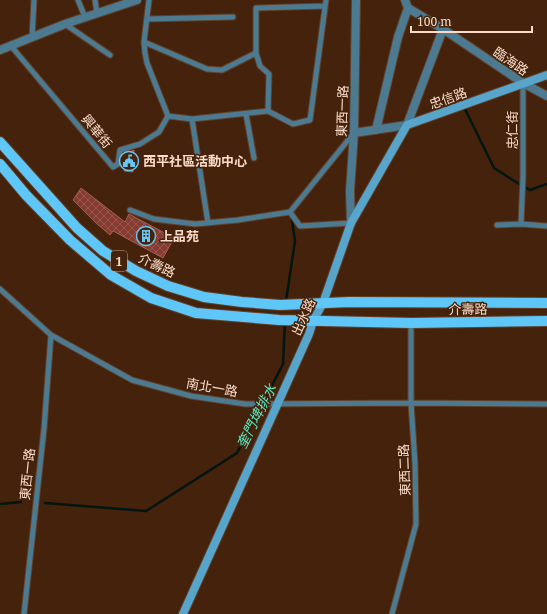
<svg xmlns="http://www.w3.org/2000/svg" width="547" height="614" font-family="'Noto Serif','Noto Sans TC',serif">
  <style>
    .lines { fill: none; stroke-linecap: round; stroke-linejoin: round }
    .stream { stroke: #031510; stroke-width: 2.5 }
    .building { fill: url(#building-cross-hatch); stroke: #a95c4e }
    .lane-casing { stroke: #61402a; stroke-width: 7 }
    .street-casing { stroke: #61402a; stroke-width: 10 }
    .secondary-casing { stroke: #61402a; stroke-width: 10 }
    .primary-casing { stroke: #61402a; stroke-width: 12 }
    .lane { stroke: #4b7a91; stroke-width: 5 }
    .street { stroke: #4b7a91; stroke-width: 8 }
    .secondary { stroke: #57a5cb; stroke-width: 8 }
    .primary { stroke: #5fc7f8; stroke-width: 10 }
    .labels { text-anchor: middle; dominant-baseline: central; stroke-width: 3; stroke-linejoin: round; paint-order: stroke }
    .shield { fill: #44220b; stroke: #c4a491; stroke-width: 1 }
    .shield-label { font-size: 12px; font-weight: bold; fill: #fbdcca }
    .street-label { font-size: 13px; fill: #fbdcca; stroke: #44220b }
    .poi-label { font-size: 13px; font-weight: bold; fill: #fbdcca; stroke: #44220b; text-anchor: start }
    .water-label { font-size: 14px; font-style: italic; fill: #5beac2; stroke: #44220b }
  </style>
  <defs>
    <pattern id="building-cross-hatch" width="8" height="8" patternUnits="userSpaceOnUse"><rect width="8" height="8" fill="#853b2f"/><path d="M0 0l8 8M0 8l8-8" fill="none" stroke="#97574c"/></pattern>
  </defs>
  <rect width="100%" height="100%" fill="#44220b"/>
  <g class="lines">
    <path class="stream" d="M464,107L494,168L511,179L530,190L547,184
      M286,301L295,241L292,220
      M45,503L146,511L237,453L283,364L285,322
      M0,504L21,502"/>
  </g>
  <path class="building" d="M134,150L133,172L124,171L126,153Z
    M81,188L125,222L129,214L174,238L163,258L113,231L110,235L97,224L73,200Z"/>
  <g class="lines">
    <g class="lane-casing">
      <path id="lane" d="M78,0L85,17
        M95,0L97,13
        M147,19L233,17
        M65,24L110,55
        M32,38L34,0
        M144,42L207,69L222,70L256,53
        M11,46L113,167L118,164L120,150L140,144L159,132L168,116L147,63L145,53L144,42L149,0
        M523,83V176L521,224L547,226
        M268,111L269,74L260,66L256,53V8L325,6
        M246,114L254,158
        M168,116L192,119L268,111L293,124L310,120L326,0
        M192,119L208,223
        M130,210L154,219L195,224L238,220L290,212
        M351,223L300,226L290,212L353,134
        M497,225L521,224
        M0,289L51,335L132,380L191,396L245,404L411,403L547,404
        M24,614L44,429L51,335
        M392,614L416,524L415,463L411,403V323"/>
    </g>
    <g class="street-casing">
      <path id="street" d="M405,0L408,8L443,29L523,83L547,96
        M0,50L65,24L137,0
        M376,130L398,37L408,8
        M354,133L407,125L443,29
        M351,223L350,191L354,133L356,0"/>
    </g>
    <g class="secondary-casing">
      <path id="secondary" d="M183,614L309,334L313,321L323,303L351,223L407,125L547,75"/>
    </g>
    <g class="primary-casing">
      <path id="primary" d="M0,142L77,228L103,251L136,271L168,286L204,297L242,302L280,305L349,302L547,303
        M0,164L26,195L70,240L111,275L151,298L196,313L279,320L411,323L547,321"/>
    </g>
    <use href="#lane" class="lane"/>
    <use href="#street" class="street"/>
    <use href="#secondary" class="secondary"/>
    <use href="#primary" class="primary"/>
  </g>
  <defs>
    <g id="civic-ring" transform="scale(1)"><circle r="9.5" fill="#44220b" stroke="#68c4f0" stroke-width="1.5"/><path d="M-.6-6.5H3V-4.5H.6V-3L4-1V1h2V6H-6V1h2V-1L-.6-3ZM-1.2 2.5V6h2.4V2.5Z" fill="#68c4f0"/></g>
    <g id="building-ring" transform="scale(1)"><circle r="9.5" fill="#44220b" stroke="#68c4f0" stroke-width="1.5"/><path d="M-4-6H4V6H1V3H-1V6H-4ZM-2.5-4.3h1.7v1.8h-1.7ZM.8-4.3h1.7v1.8H.8ZM-2.5-1h1.7V.8h-1.7ZM.8-1h1.7V.8H.8Z" fill="#68c4f0"/></g>
  </defs>
  <g fill-rule="evenodd">
    <use href="#civic-ring" x="129" y="161"/>
    <use href="#building-ring" x="146" y="236"/>
  </g>
  <g class="labels">
    <rect class="shield" x="111" y="251" width="16" height="20" rx="3"/>
    <g class="shield-label">
      <text x="119" y="261">1</text>
    </g>
    <g class="street-label">
      <text transform="translate(511 61) rotate(34)">臨海路</text>
      <text transform="translate(448 98) rotate(-20)">忠信路</text>
      <text transform="translate(342 111) rotate(-88)">東西一路</text>
      <text transform="translate(512 130) rotate(-90)">忠仁街</text>
      <text transform="translate(97 131) rotate(50)">興華街</text>
      <text transform="translate(157 265) rotate(25)">介壽路</text>
      <text transform="translate(468 309) rotate(-1)">介壽路</text>
      <text transform="translate(303 317) rotate(-66)">出水路</text>
      <text transform="translate(212 387) rotate(10)">南北一路</text>
      <text transform="translate(404 470) rotate(-92)">東西二路</text>
      <text transform="translate(27 474) rotate(-84)">東西一路</text>
    </g>
    <g class="poi-label">
      <text x="143" y="161">西平社區活動中心</text>
      <text x="160" y="236">上品苑</text>
    </g>
    <g class="water-label">
      <text transform="translate(256 416) rotate(-63)">奎門埤排水</text>
    </g>
  </g>
  <path d="M411 26v6h121v-6" fill="none" stroke="#fbdcca" stroke-width="2"/>
  <text x="417" y="26" font-size="12" fill="#fbdcca" stroke="#44220b" stroke-width="3" paint-order="stroke">100 m</text>
</svg>
